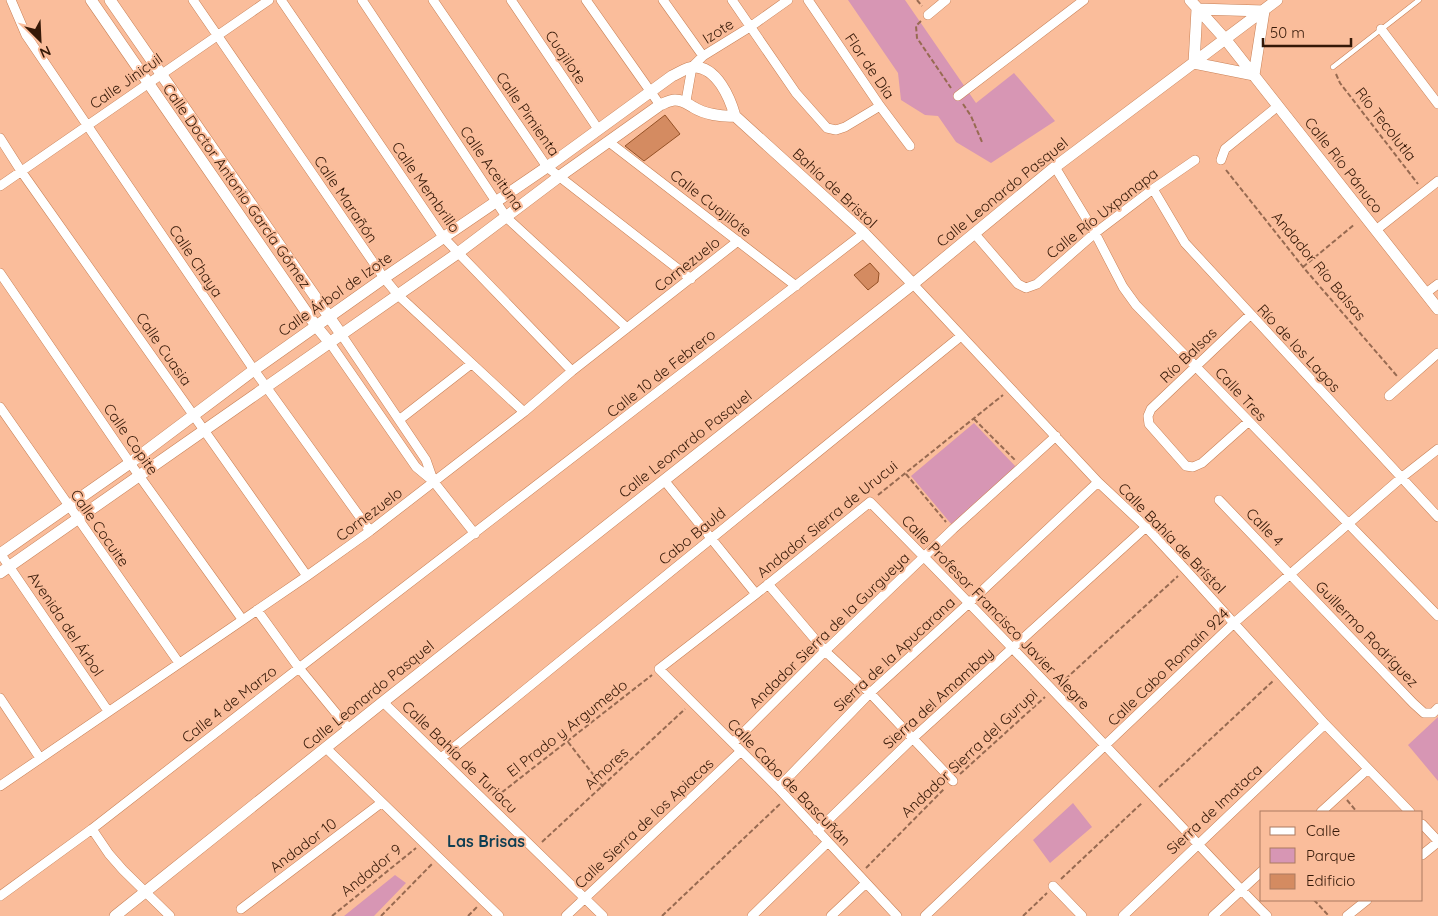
<svg xmlns="http://www.w3.org/2000/svg" width="1438" height="916" font-family="Quicksand,sans-serif">
  <style>
    .green { fill: #d796b4 }
    .building { fill: #d48b61; stroke: #945126 }
    .lines { fill: none; stroke-linecap: round; stroke-linejoin: round }
    .service-casing { stroke: #c88056; stroke-width: 5.5 }
    .minor-casing { stroke: #c88056; stroke-width: 10 }
    .tertiary-casing { stroke: #c88056; stroke-width: 12 }
    .path { stroke: #976a51; stroke-width: 2; stroke-dasharray: 5 2.5; stroke-linecap: butt }
    .service { stroke: #fff; stroke-width: 4.5 }
    .minor { stroke: #fff; stroke-width: 9 }
    .tertiary { stroke: #fff; stroke-width: 11 }
    .labels { text-anchor: middle; dominant-baseline: central; stroke-width: 4; stroke-linejoin: round; paint-order: stroke }
    .street-label { font-size: 15px; fill: #351908; stroke: #fabd9b }
    .neighbourhood-label { font-size: 16px; font-weight: bold; fill: #0e3e52; stroke: #fabd9b }
  </style>
  <rect width="100%" height="100%" fill="#fabd9b"/>
  <path class="green" d="M848,0H905L976,103L1014,73L1055,121L991,163L956,142L938,116L925,115L901,100L898,73Z
    M974,423L1017,468L952,525L911,476Z
    M1438,717V781L1408,745Z
    M1073,803L1092,827L1050,863L1033,840Z
    M395,875L406,883L374,916H344Z"/>
  <path class="building" d="M665,115L680,134L644,161L625,146Z
    M870,263L879,273L878,282L868,290L854,275Z"/>
  <g class="lines">
    <g class="service-casing">
      <path id="service" d="M1333,67L1419,0"/>
    </g>
    <g class="minor-casing">
      <path id="minor" d="M11,0L26,35L87,125L254,370L370,531
        M193,0L384,278L399,296L524,412
        M281,0L443,237L572,371
        M362,0L507,218L627,328
        M433,0L547,167L691,279
        M511,0L598,129
        M586,0L660,105
        M663,0L703,56
        M732,0L796,93L827,128L836,130L845,127L880,106
        M808,0L880,106L910,146
        M928,15L946,0
        M1381,29L1438,104
        M958,96L1084,0
        M686,101L692,67L703,56L750,27L788,0
        M0,138L21,171L307,576
        M609,142L796,286
        M1221,160L1225,149L1278,106
        M1055,167L1095,233L1123,287L1136,305L1438,616
        M0,186L269,0
        M1153,189L1185,243L1438,517
        M1376,230L1438,181
        M974,233L1018,284L1026,288L1037,284L1095,233L1153,189L1195,160
        M0,273L130,463L242,619
        M913,284L1098,482L1146,527L1185,569L1325,724L1410,812
        M1426,293L1438,284
        M341,334L426,460L433,480
        M330,343L416,467L434,482L475,534
        M1389,396L1438,353
        M0,407L179,663
        M399,420L471,364
        M1248,422L1202,463L1193,467L1186,466L1149,424L1148,416L1151,409L1250,315
        M664,480L756,594
        M1219,500L1413,703L1424,713H1433L1438,708
        M0,553L108,711
        M768,584L825,651L870,693L953,781
        M257,610L299,668L349,729
        M0,698L40,758
        M383,702L603,916
        M733,743L825,651L953,529L1056,436
        M326,748L499,916
        M441,758L961,336
        M0,786L307,576L370,531L524,412L572,371L738,241
        M778,788L870,693L969,603L1098,482
        M1321,812L1368,769
        M1422,824L1438,841
        M92,829L109,854L123,870L170,916
        M817,831L912,739L1146,527
        M1422,855L1438,842
        M1053,886L1082,916
        M0,896L92,829L299,668L864,233
        M241,909L381,803
        M566,916L741,751
        M752,916L828,842
        M831,916L866,883
        M897,916L778,788L659,669L756,594L870,502C965,598 1058,695 1150,793C1189,834 1227,876 1267,916
        M925,916L1234,623L1401,478L1438,449
        M1123,916L1325,724
        M1213,916L1262,871
        M1347,916L1367,900"/>
    </g>
    <g class="tertiary-casing">
      <path id="tertiary" d="M91,0L316,326L330,343
        M110,0L341,334
        M1190,0L1226,40L1438,309
        M1197,9L1264,11L1254,75L1194,63Z
        M0,554L130,463L254,370L384,278L547,167L672,76C679,73 687,67 694,67C717,67 730,98 735,116L864,233L913,284
        M0,573L458,253L560,176L660,105C665,103 670,100 675,100C683,100 686,103 693,107C704,114 722,117 735,116
        M115,916L383,702L913,284L1055,167L1277,0"/>
    </g>
    <path class="path" d="M917,0L922,6
      M921,21L916,26L917,38L951,88
      M1336,74L1340,83L1418,184
      M963,104L971,116L982,142
      M1226,170L1303,267L1397,376
      M1303,267L1355,224
      M974,419L1015,460
      M906,474L946,522
      M878,495L1003,395
      M1060,684L1178,576
      M568,742L603,787
      M960,774L1045,697
      M1159,787L1273,681
      M496,797L652,675
      M1347,800L1357,812
      M542,842L685,709
      M866,868L945,788
      M1061,879L1143,802
      M1314,900L1329,916
      M332,916L416,848
      M381,916L432,864
      M468,916L477,907
      M662,916L780,804
      M1023,916L1047,893"/>
    <use href="#service" class="service"/>
    <use href="#minor" class="minor"/>
    <use href="#tertiary" class="tertiary"/>
  </g>
  <g class="labels">
    <g class="street-label">
      <text transform="translate(718 31) rotate(-32)">Izote</text>
      <text transform="translate(566 57) rotate(56)">Cuajilote</text>
      <text transform="translate(870 66) rotate(56)">Flor de Día</text>
      <text transform="translate(126 81) rotate(-35)">Calle Jinicuil</text>
      <text transform="translate(528 114) rotate(55)">Calle Pimienta</text>
      <text transform="translate(1386 124) rotate(52)">Río Tecolutla</text>
      <text transform="translate(1344 165) rotate(52)">Calle Río Pánuco</text>
      <text transform="translate(492 168) rotate(55)">Calle Aceituna</text>
      <text transform="translate(237 186) rotate(55)">Calle Doctor Antonio García Gómez</text>
      <text transform="translate(426 187) rotate(55)">Calle Membrillo</text>
      <text transform="translate(835 188) rotate(43)">Bahía de Bristol</text>
      <text transform="translate(1002 192) rotate(-39)">Calle Leonardo Pasquel</text>
      <text transform="translate(346 199) rotate(56)">Calle Marañón</text>
      <text transform="translate(711 203) rotate(38)">Calle Cuajilote</text>
      <text transform="translate(1102 213) rotate(-38)">Calle Río Uxpanapa</text>
      <text transform="translate(196 261) rotate(56)">Calle Chaya</text>
      <text transform="translate(687 264) rotate(-38)">Cornezuelo</text>
      <text transform="translate(1319 266) rotate(50)">Andador Río Balsas</text>
      <text transform="translate(335 294) rotate(-35)">Calle Árbol de Izote</text>
      <text transform="translate(1299 348) rotate(47)">Río de los Lagos</text>
      <text transform="translate(164 349) rotate(55)">Calle Cuasia</text>
      <text transform="translate(1188 355) rotate(-44)">Río Balsas</text>
      <text transform="translate(661 373) rotate(-38)">Calle 10 de Febrero</text>
      <text transform="translate(1241 394) rotate(47)">Calle Tres</text>
      <text transform="translate(131 439) rotate(55)">Calle Copite</text>
      <text transform="translate(685 444) rotate(-38)">Calle Leonardo Pasquel</text>
      <text transform="translate(369 514) rotate(-37)">Cornezuelo</text>
      <text transform="translate(827 519) rotate(-39)">Andador Sierra de Urucui</text>
      <text transform="translate(1265 527) rotate(46)">Calle 4</text>
      <text transform="translate(100 528) rotate(55)">Calle Cocuite</text>
      <text transform="translate(692 536) rotate(-39)">Cabo Bauld</text>
      <text transform="translate(1172 538) rotate(46)">Calle Bahía de Brístol</text>
      <text transform="translate(996 612) rotate(46)">Calle Profesor Francisco Javier Alegre</text>
      <text transform="translate(66 624) rotate(56)">Avenida del Árbol</text>
      <text transform="translate(829 630) rotate(-44)">Andador Sierra de la Gurgueya</text>
      <text transform="translate(1367 634) rotate(46)">Guillermo Rodríguez</text>
      <text transform="translate(894 654) rotate(-43)">Sierra de la Apucarana</text>
      <text transform="translate(1168 667) rotate(-44)">Calle Cabo Romaín 924</text>
      <text transform="translate(368 695) rotate(-39)">Calle Leonardo Pasquel</text>
      <text transform="translate(938 698) rotate(-42)">Sierra del Amambay</text>
      <text transform="translate(229 704) rotate(-38)">Calle 4 de Marzo</text>
      <text transform="translate(567 728) rotate(-38)">El Prado y Argumedo</text>
      <text transform="translate(969 753) rotate(-43)">Andador Sierra del Gurupi</text>
      <text transform="translate(460 757) rotate(44)">Calle Bahía de Turiacu</text>
      <text transform="translate(606 768) rotate(-43)">Amores</text>
      <text transform="translate(789 782) rotate(46)">Calle Cabo de Bascuñán</text>
      <text transform="translate(1214 809) rotate(-43)">Sierra de Imataca</text>
      <text transform="translate(644 823) rotate(-43)">Calle Sierra de los Apiacas</text>
      <text transform="translate(303 845) rotate(-37)">Andador 10</text>
      <text transform="translate(371 870) rotate(-39)">Andador 9</text>
    </g>
    <g class="neighbourhood-label">
      <text x="486" y="841">Las Brisas</text>
    </g>
  </g>
  <rect x="1260" y="811" width="162" height="90" fill="#fabd9b" stroke="#ab7b60"/>
  <rect x="1270" y="827" width="25" height="8" fill="#ffffff" stroke="#ab7b60"/>
  <text x="1306" y="836" font-size="15" fill="#351908">Calle</text>
  <rect x="1270" y="848" width="25" height="15" fill="#d796b4" stroke="#ab7b60"/>
  <text x="1306" y="861" font-size="15" fill="#351908">Parque</text>
  <rect x="1270" y="874" width="25" height="15" fill="#d48b61" stroke="#ab7b60"/>
  <text x="1306" y="886" font-size="15" fill="#351908">Edificio</text>
  <g transform="translate(40 40) rotate(156)" stroke="#fabd9b" stroke-width="4" paint-order="stroke">
  <path d="M0-4L9 19L0 12L-9 19Z" fill="#351908"/>
  <text y="-8" font-size="14" font-weight="bold" text-anchor="middle" fill="#351908">N</text>
  </g>
  <path d="M1263 38v8h88v-8" fill="none" stroke="#351908" stroke-width="2.5"/>
  <text x="1270" y="38" font-size="15" fill="#351908" stroke="#fabd9b" stroke-width="4" paint-order="stroke">50 m</text>
</svg>
